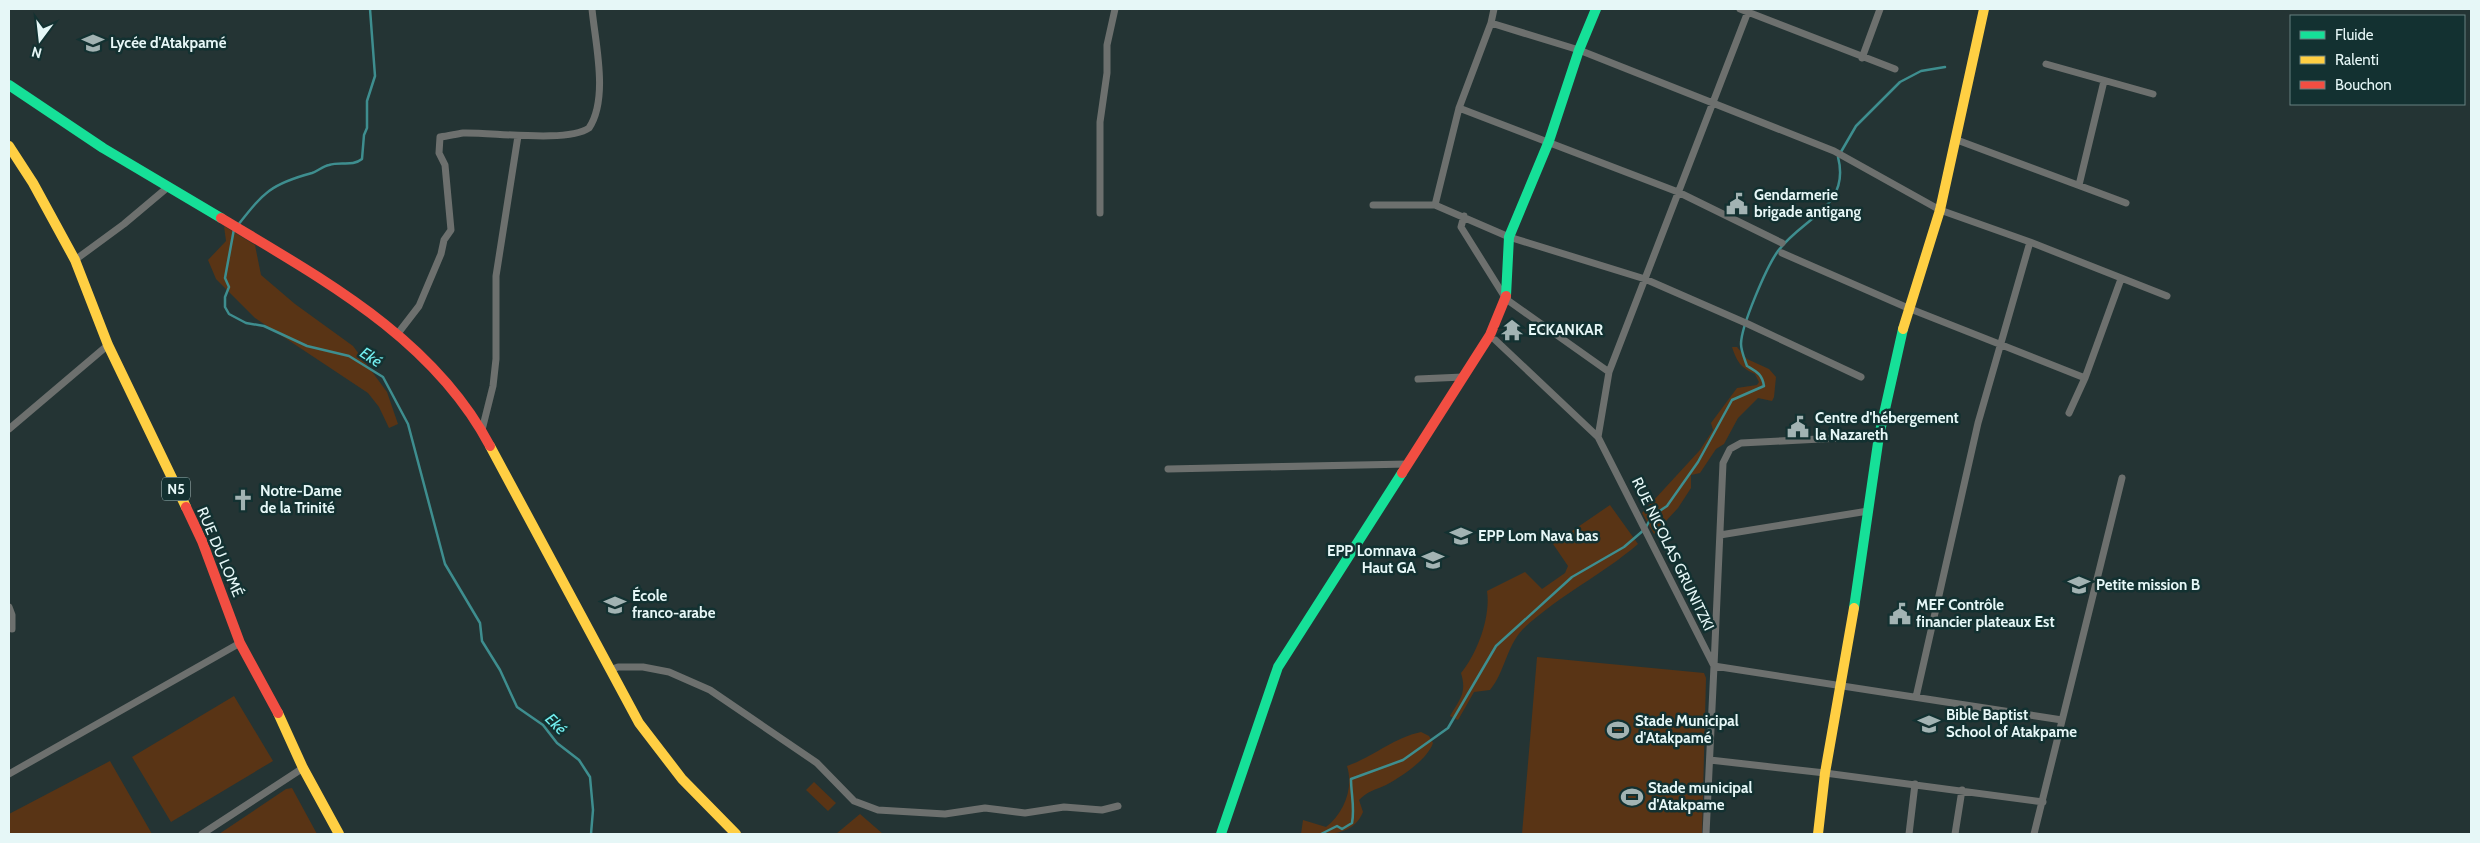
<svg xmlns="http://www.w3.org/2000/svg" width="2480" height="843" font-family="Cabin,sans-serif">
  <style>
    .green { fill: #593415 }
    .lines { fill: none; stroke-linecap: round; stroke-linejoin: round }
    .stream { stroke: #3e8e8f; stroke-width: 2.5 }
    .street { stroke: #6d706e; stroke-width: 7 }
    .fast { stroke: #16e098; stroke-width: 10 }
    .slow { stroke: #ffcf43; stroke-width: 10 }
    .jam { stroke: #f24e42; stroke-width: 10 }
    .labels { text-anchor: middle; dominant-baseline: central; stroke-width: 5; stroke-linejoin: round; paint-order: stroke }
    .shield { fill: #133131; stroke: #a7bcbc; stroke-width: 1 }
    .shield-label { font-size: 14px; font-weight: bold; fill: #e6f7f7 }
    .poi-label { font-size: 15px; font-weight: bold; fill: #e6f7f7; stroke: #133131; text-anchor: start }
    .street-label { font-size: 15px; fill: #e6f7f7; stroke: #133131 }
    .water-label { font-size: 16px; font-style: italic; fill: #73f1f2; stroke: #133131 }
  </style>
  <rect width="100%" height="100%" fill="#243434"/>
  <path class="green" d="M224,226L255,245L261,275L295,304L353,346L387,392L398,424L389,428L379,407L368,393L255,318L216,279L208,260L226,241Z
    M1732,347H1737L1747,359L1769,369L1776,377L1774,397L1772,401L1758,398L1738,418L1724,444L1716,449L1700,473L1691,475V488L1678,508L1654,534L1642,513L1700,450L1713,430L1711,423L1737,388L1757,385L1759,382L1755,374C1741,368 1737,362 1732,347Z
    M1610,505L1638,544C1602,575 1558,596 1523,629C1506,647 1505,672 1490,690L1474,692L1458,720L1450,716C1460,699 1467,693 1461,673C1477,654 1491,617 1487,591L1525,572L1542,589L1565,573L1568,566L1553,544Z
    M1537,657L1704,673L1706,678L1702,834H1522Z
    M234,696L273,761L171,822L132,757Z
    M1421,732L1429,736L1433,743C1427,760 1401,777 1386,785C1375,790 1368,791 1359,800L1363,812C1352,838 1325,834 1301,834L1303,820L1326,827C1344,813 1354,788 1347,766C1373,757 1393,738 1421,732Z
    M110,761L152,834H9V814Z
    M814,782L836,803L828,811L806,790Z
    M292,788L317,834H219L286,789Z
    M860,814L883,834H836Z"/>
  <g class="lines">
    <path class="stream" d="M238,225C264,192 271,184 312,173C318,171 323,166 329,165C341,161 352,167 362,159L364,135L367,128V101L375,76L370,9
      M234,229L225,278L229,287L225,297V307L229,314L246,323L264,326L307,346L349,356L383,377L408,424L445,564L480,623L482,641L500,670L517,707L543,725L557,743L579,760L590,777L593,810L591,834
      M1321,834L1337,826L1342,829L1352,823C1355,808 1351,794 1351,779L1403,760L1448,728L1496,646L1572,577L1624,547L1645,529L1652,516L1667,506L1698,462L1732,400L1764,386C1762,374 1757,372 1747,366C1745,360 1741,351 1741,344C1741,326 1767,266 1778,251C1802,218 1851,207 1838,157L1856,126L1900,82L1921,71L1945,67"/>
    <path class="street" d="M1740,9L1895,69
      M1491,23L1579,50L1834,151L1940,210L2030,242L2167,296
      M1862,58L1880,9
      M2046,64L2153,94
      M1459,108L1678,192L1782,243
      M1957,140L2126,203
      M2079,185L2104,81
      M1373,205H1435L1509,237L1645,279L1748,324L1861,377
      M1435,205L1459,108L1491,23L1494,9
      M1100,213V122L1107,73V45L1115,9
      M1464,216L1461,227L1506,299L1609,372
      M1782,253L1908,308L2085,378
      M75,260L124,224L168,187
      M399,332L419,306L441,254L444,240L451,230L445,165L439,153L440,137C448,136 456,134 463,133C491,132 568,143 589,128C609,98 595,42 592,9
      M1490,335L1598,437L1714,666L1706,834
      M1418,379L1463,377
      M2069,413L2085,378L2121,279
      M9,429L108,345
      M482,430L493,386L496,359V276L518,136
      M1879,436L1741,443L1730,449L1723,463L1714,666L2062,720
      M1598,437L1609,372L1749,9
      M1168,469L1408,464
      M1720,535L1868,511
      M9,607L12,615V629
      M610,670L618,667H643L669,672L710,690L817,763L854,801L878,810L945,814L985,808L1025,813L1064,807L1102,810L1118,806
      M1916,697L1978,423L2030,242
      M1710,760L1825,773L2043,802
      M9,774L240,643
      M202,834L303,768
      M1909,834L1915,784
      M1955,834L1962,790
      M2034,834L2122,478"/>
    <path class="fast" d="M9,85L103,148L221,218
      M1506,296L1509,237L1549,141L1579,50L1596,9
      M1854,608L1879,436L1903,329
      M1221,834L1278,667L1402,473"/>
    <path class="slow" d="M9,146L33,183L75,260L108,345L186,507
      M1903,329L1940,210L1984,9
      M490,446L639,723L682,779L736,834
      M278,713L303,768L339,834
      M1818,834L1825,773L1854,608"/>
    <path class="jam" d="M221,218C322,279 433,338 490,446
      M1402,473L1490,335L1506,296
      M186,507L202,541L240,643L278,713"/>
  </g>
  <defs>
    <g id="school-bare" transform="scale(1.725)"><path d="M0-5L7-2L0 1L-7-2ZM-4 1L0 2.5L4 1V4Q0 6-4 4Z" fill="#a2b3b3" stroke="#133131" stroke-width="2.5" paint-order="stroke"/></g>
    <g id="civic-bare" transform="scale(1.725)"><path d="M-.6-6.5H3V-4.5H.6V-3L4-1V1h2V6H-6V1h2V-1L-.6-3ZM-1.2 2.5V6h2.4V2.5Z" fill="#a2b3b3" stroke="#133131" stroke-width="2.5" paint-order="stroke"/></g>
    <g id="temple-bare" transform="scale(1.725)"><path d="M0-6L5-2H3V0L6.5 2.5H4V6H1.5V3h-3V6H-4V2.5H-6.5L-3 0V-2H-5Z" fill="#a2b3b3" stroke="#133131" stroke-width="2.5" paint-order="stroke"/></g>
    <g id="church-bare" transform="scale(1.725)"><path d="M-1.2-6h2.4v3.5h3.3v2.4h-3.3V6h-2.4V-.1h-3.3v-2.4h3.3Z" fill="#a2b3b3" stroke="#133131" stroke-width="2.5" paint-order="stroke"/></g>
    <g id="stadium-bare" transform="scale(1.725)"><path d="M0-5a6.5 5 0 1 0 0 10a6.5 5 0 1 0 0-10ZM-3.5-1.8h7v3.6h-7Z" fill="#a2b3b3" stroke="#133131" stroke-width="2.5" paint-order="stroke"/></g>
  </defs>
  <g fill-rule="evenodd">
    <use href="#school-bare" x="93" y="43"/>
    <use href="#civic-bare" x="1737" y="204"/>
    <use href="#temple-bare" x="1512" y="330"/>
    <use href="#civic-bare" x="1798" y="427"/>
    <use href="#church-bare" x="243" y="500"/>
    <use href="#school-bare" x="1461" y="536"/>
    <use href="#school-bare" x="1433" y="560"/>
    <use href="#school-bare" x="2079" y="585"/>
    <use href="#school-bare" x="615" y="605"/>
    <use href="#civic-bare" x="1900" y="614"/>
    <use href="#school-bare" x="1929" y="724"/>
    <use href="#stadium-bare" x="1618" y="730"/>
    <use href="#stadium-bare" x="1632" y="797"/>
  </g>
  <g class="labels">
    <rect class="shield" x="162" y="477.5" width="28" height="23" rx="4"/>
    <g class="shield-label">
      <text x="176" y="489">N5</text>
    </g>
    <g class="poi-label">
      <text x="110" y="43">Lycée d'Atakpamé</text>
      <text x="1754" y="195">Gendarmerie<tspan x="1754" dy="17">brigade antigang</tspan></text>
      <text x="1528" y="330">ECKANKAR</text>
      <text x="1815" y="418">Centre d'hébergement<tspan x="1815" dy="17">la Nazareth</tspan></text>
      <text x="260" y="491">Notre-Dame<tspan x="260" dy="17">de la Trinité</tspan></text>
      <text x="1478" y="536">EPP Lom Nava bas</text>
      <text x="1416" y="551" text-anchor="end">EPP Lomnava<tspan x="1416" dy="17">Haut GA</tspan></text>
      <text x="2096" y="585">Petite mission B</text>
      <text x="632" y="596">École<tspan x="632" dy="17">franco-arabe</tspan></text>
      <text x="1916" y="605">MEF Contrôle<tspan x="1916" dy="17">financier plateaux Est</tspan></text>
      <text x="1946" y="715">Bible Baptist<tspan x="1946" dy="17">School of Atakpame</tspan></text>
      <text x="1635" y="721">Stade Municipal<tspan x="1635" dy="17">d'Atakpamé</tspan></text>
      <text x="1648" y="788">Stade municipal<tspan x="1648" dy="17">d'Atakpame</tspan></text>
    </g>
    <g class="street-label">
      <text transform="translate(220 552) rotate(67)">RUE DU LOMÉ</text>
      <text transform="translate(1673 554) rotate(64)">RUE NICOLAS GRUNITZKI</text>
    </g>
    <g class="water-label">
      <text transform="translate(371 357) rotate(33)">Eké</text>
      <text transform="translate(556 724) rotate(45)">Eké</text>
    </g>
  </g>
  <rect width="2480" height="843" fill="none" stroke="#e6f7f7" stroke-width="20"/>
  <rect x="2290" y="15" width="175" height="90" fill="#133131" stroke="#678080"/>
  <rect x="2300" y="31" width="25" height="8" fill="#16e098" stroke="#678080"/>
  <text x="2335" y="40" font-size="15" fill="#e6f7f7">Fluide</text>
  <rect x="2300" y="56" width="25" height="8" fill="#ffcf43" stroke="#678080"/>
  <text x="2335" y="65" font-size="15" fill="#e6f7f7">Ralenti</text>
  <rect x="2300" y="81" width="25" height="8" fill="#f24e42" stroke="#678080"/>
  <text x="2335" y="90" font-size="15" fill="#e6f7f7">Bouchon</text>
  <g transform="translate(40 40) rotate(195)" stroke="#133131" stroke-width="4" paint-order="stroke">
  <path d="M0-4L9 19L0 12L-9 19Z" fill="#e6f7f7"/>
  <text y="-8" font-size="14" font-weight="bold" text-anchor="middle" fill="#e6f7f7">N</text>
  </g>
</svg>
